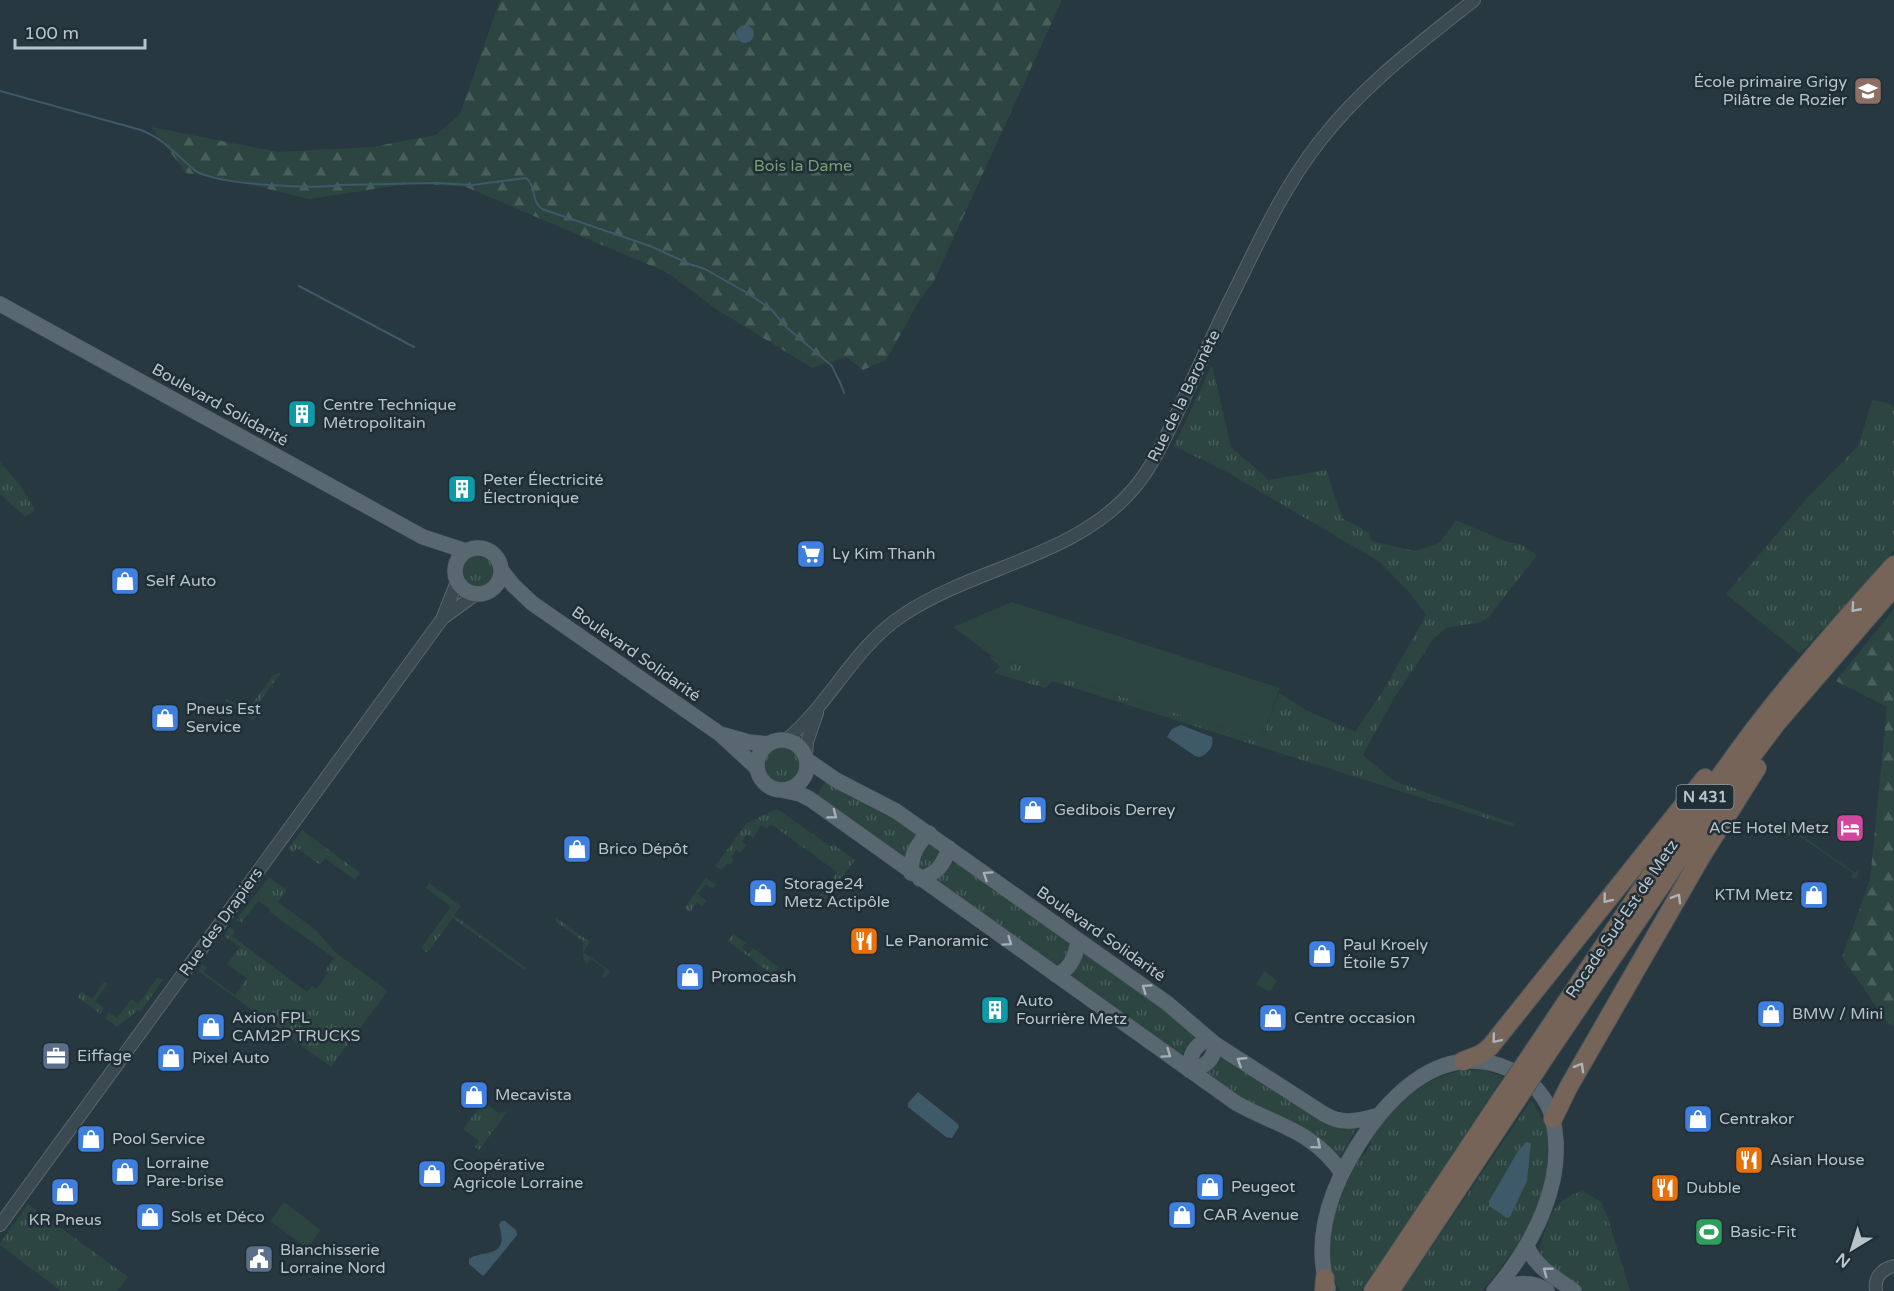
<svg xmlns="http://www.w3.org/2000/svg" width="1894" height="1291" font-family="'Varela Round',sans-serif">
  <style>
    .grass { fill: url(#grass-tufts) }
    .forest { fill: url(#forest-firs) }
    .garden { fill: #2c4541 }
    .water { fill: #3e5968 }
    .lines { fill: none; stroke-linecap: round; stroke-linejoin: round }
    .stream { stroke: #3e5968; stroke-width: 2 }
    .minor-casing { stroke: #59666d; stroke-width: 14 }
    .major-casing { stroke: #48555c; stroke-width: 16 }
    .highway-casing { stroke: #46535a; stroke-width: 20 }
    .minor { stroke: #3b4950; stroke-width: 12 }
    .major { stroke: #596870; stroke-width: 15 }
    .highway { stroke: #766459; stroke-width: 18 }
    .highway-bridge-casing { stroke: #46535a; stroke-width: 20; stroke-linecap: butt }
    .highway-bridge { stroke: #766459; stroke-width: 18 }
    .oneway { stroke: #aeb5b9 }
    .oneway2 { stroke: #a5b1b8 }
    .labels { text-anchor: middle; dominant-baseline: central; stroke-width: 5; stroke-linejoin: round; paint-order: stroke }
    .shield { fill: #202e36; stroke: #8a969e; stroke-width: 1.5 }
    .shield-label { font-size: 15px; font-weight: bold; fill: #b8c3ca }
    .poi-label { font-size: 16px; fill: #b8c3ca; stroke: #202e36; text-anchor: start }
    .park-label { font-size: 16px; fill: #779f77; stroke: #202e36 }
    .street-label { font-size: 16px; fill: #b8c3ca; stroke: #202e36 }
  </style>
  <defs>
    <pattern id="grass-tufts" width="24" height="20" patternUnits="userSpaceOnUse" patternTransform="scale(1.5)"><rect width="24" height="20" fill="#2c4541"/><path d="M3 7l-1-3M5 7V3M7 7l1-3M15 17l-1-3M17 17v-4M19 17l1-3" fill="none" stroke="#485e5b"/></pattern>
    <pattern id="forest-firs" width="22" height="20" patternUnits="userSpaceOnUse" patternTransform="scale(1.5)"><rect width="22" height="20" fill="#2c4541"/><path d="M5 1l3.5 6h-7zM16 11l3.5 6h-7z" fill="#485e5b"/></pattern>
  </defs>
  <rect width="100%" height="100%" fill="#273840"/>
  <path class="grass" d="M1212,365L1231,447L1269,480L1326,470L1342,518L1370,533L1371,541L1415,551L1439,543L1456,520L1505,541L1522,545L1537,555L1489,617L1479,623L1448,627L1434,638L1393,700L1363,755L1394,781L1515,824L1514,827L1052,681L1045,688L994,673L1000,666L990,658L992,656L1261,740L1279,693L1308,711L1355,732L1383,691L1426,615L1409,592L1380,562L1227,472L1174,446Z
    M1872,400L1888,403L1894,408V550L1800,654L1726,594L1807,498L1859,445Z
    M0,462L21,486L35,510L25,517L0,494Z
    M463 571a15 15 0 1 1 30 0a15 15 0 1 1-30 0Z
    M281,673L252,712L257,716L253,721L226,701L227,699L239,707L242,702L250,707L273,675Z
    M763 765a19 19 0 1 1 38 0a19 19 0 1 1-38 0Z
    M826,781L865,800L918,832L909,849L908,860L816,796Z
    M777,809L830,846L834,845L855,860L820,907L815,903L837,872L771,824L767,829L761,825L753,838L747,834L742,842L746,845L740,853L736,850L731,857L734,860L730,865L727,863L722,870L715,866L747,823Z
    M1793,821L1800,827L1797,832L1855,873L1859,869L1858,876L1854,879L1851,877L1853,873L1792,831L1788,836L1783,832Z
    M302,830L360,873L355,880L325,858L320,865L297,848L293,853L288,849Z
    M933,845L940,854C937,863 930,869 921,870C915,862 921,853 927,846Z
    M956,858L1067,938L1070,952L1057,965L1046,962L934,883L936,877L946,872Z
    M269,877L287,890L278,902L317,931L335,952L388,991L331,1067L198,971L203,964L207,967L204,972L235,995L247,978L227,964L240,947L224,936L230,927L235,931L232,936L307,992L312,986L316,989L328,973L325,971L334,958L270,912L269,908L258,901L242,922L236,920Z
    M706,878L716,885L713,889L706,884L698,894L706,901L702,906L697,902L690,912L684,908Z
    M429,883L461,906L454,915L526,968L524,970L453,918L427,953L421,948L451,907L426,888Z
    M556,918L590,942L583,952L610,971L605,978L602,976L606,970L591,959L586,965L583,957V941L556,922Z
    M733,934L746,943L742,948L749,954L753,948L778,967L773,975L728,941Z
    M1085,951L1198,1035L1188,1043L1181,1058L1070,979L1079,955Z
    M1264,971L1277,981L1270,992L1256,984Z
    M158,977L163,980L140,1012L137,1010C132,1017 124,1020 118,1027L105,1018L109,1012L117,1018L131,999L138,1004Z
    M104,982L108,984L95,1001L104,1008L100,1014L78,997L81,991L92,999Z
    M1221,1052L1355,1125L1356,1129L1343,1153L1340,1156L1336,1153L1335,1154L1322,1139L1257,1108L1202,1072Z
    M1484,1070L1503,1077L1361,1291H1340C1313,1251 1340,1195 1360,1157L1364,1155L1371,1144L1370,1138C1393,1109 1418,1081 1455,1072C1464,1069 1475,1071 1484,1070Z
    M1531,1100C1536,1109 1544,1119 1546,1129C1559,1189 1519,1248 1482,1291H1402Z
    M483,1102L499,1113L508,1111L479,1150L475,1147L479,1141L463,1129Z
    M1583,1191L1601,1202L1608,1218L1630,1291H1584L1545,1263L1539,1249C1549,1221 1551,1199 1583,1191Z
    M28,1204L128,1277L117,1291H61L0,1245V1243Z"/>
  <path class="forest" d="M500,0H1062L933,283L919,301L886,360L863,370L846,357L812,368L716,309L668,273L466,187L413,183L309,199L228,179L186,173L151,127L278,152L372,147L436,135L460,114Z
    M1894,609V1027L1886,1021L1842,957L1870,880L1887,707L1836,681Z"/>
  <path class="garden" d="M1012,602L1280,688L1261,740L992,656L953,627Z
    M284,1202L321,1230L307,1248L270,1221Z"/>
  <path class="water" d="M736 34a9 9 0 1 1 18 0a9 9 0 1 1-18 0Z
    M1181,725L1212,737C1215,746 1207,755 1199,757L1195,756L1167,737L1172,729Z
    M918,1092L958,1124L959,1127L952,1138L946,1137L908,1107V1103Z
    M1526,1142L1531,1143L1527,1181L1510,1217L1507,1218L1489,1206V1201L1518,1151Z
    M501,1221H505L516,1230L517,1235L487,1272L483,1276L469,1264V1259C482,1249 510,1260 499,1225Z"/>
  <g class="lines">
    <path class="stream" d="M0,91L141,130C148,133 155,136 161,141C174,150 184,162 196,171C218,185 313,189 341,185L435,183L473,185L526,178C537,186 530,200 542,209L650,246L694,266L693,265L705,269L749,294L772,310L785,326L832,366C836,376 841,382 844,393
      M299,286L414,347"/>
    <g class="minor-casing">
      <path id="minor" d="M443,618L476,594
        M786,740C831,703 854,647 903,615C976,566 1077,557 1135,487C1154,464 1166,436 1179,409C1196,373 1212,336 1230,300C1257,246 1282,189 1320,141C1363,85 1419,44 1474,0
        M806,755L807,742L817,713
        M0,1225L442,619L457,582
        M1876,1291C1874,1278 1881,1269 1894,1266"/>
    </g>
    <g class="major-casing">
      <path id="major" d="M0,304L423,537L466,551
        M455 571a23 23 0 1 1 46 0a23 23 0 1 1-46 0Z
        M501,570L513,585L532,603L720,734L757,768
        M724,735L748,742L768,744
        M757 765a25 25 0 1 1 50 0a25 25 0 1 1-50 0Z
        M807,760L836,780L896,811L1167,1003L1215,1044L1324,1114C1342,1125 1358,1121 1376,1116
        M781,790L800,794L810,799L1236,1103C1279,1127 1312,1130 1342,1173
        M911,873C911,855 916,845 929,833
        M920,879C937,874 944,864 949,848
        M1056,975C1070,970 1076,955 1078,941
        M1189,1070C1205,1067 1214,1061 1215,1044
        M1189,1070C1190,1054 1194,1046 1208,1039
        M1527,1246C1535,1267 1556,1278 1574,1291
        M1328,1288C1314,1246 1327,1200 1348,1162C1380,1104 1438,1036 1511,1070C1531,1079 1549,1099 1553,1121C1567,1182 1532,1246 1494,1291
        M1495,1290C1512,1284 1532,1279 1547,1291"/>
    </g>
    <g class="highway-casing">
      <path id="highway" d="M1537,1046C1608,940 1677,833 1753,731C1797,673 1845,619 1894,565
        M1547,1054L1721,797L1776,724L1894,587
        M1463,1061L1481,1054L1490,1047L1705,778
        M1553,1119L1568,1088L1701,857L1757,768
        M1324,1291L1325,1278
        M1373,1291L1501,1099
        M1390,1291L1512,1107"/>
    </g>
    <use href="#minor" class="minor"/>
    <use href="#major" class="major"/>
    <use href="#highway" class="highway"/>
    <g class="highway-bridge-casing">
      <path id="highway-bridge" d="M1501,1099L1537,1046
        M1512,1107L1547,1054"/>
    </g>
    <use href="#highway-bridge" class="highway-bridge"/>
  </g>
  <defs><path id="oneway-chevron" d="M-2-3.5L2.5 0L-2 3.5" fill="none" stroke-width="1.6" stroke-linecap="round" stroke-linejoin="round" transform="scale(1.5)"/></defs>
  <g class="oneway">
    <use href="#oneway-chevron" transform="translate(1855 608) rotate(132)"/>
    <use href="#oneway-chevron" transform="translate(1677 898) rotate(-60)"/>
    <use href="#oneway-chevron" transform="translate(1607 899) rotate(128)"/>
    <use href="#oneway-chevron" transform="translate(1496 1039) rotate(130)"/>
    <use href="#oneway-chevron" transform="translate(1580 1067) rotate(-60)"/>
  </g>
  <g class="oneway2">
    <use href="#oneway-chevron" transform="translate(833 815) rotate(37)"/>
    <use href="#oneway-chevron" transform="translate(987 875) rotate(-145)"/>
    <use href="#oneway-chevron" transform="translate(1008 942) rotate(35)"/>
    <use href="#oneway-chevron" transform="translate(1146 988) rotate(-145)"/>
    <use href="#oneway-chevron" transform="translate(1167 1054) rotate(35)"/>
    <use href="#oneway-chevron" transform="translate(1241 1061) rotate(-148)"/>
    <use href="#oneway-chevron" transform="translate(1317 1145) rotate(40)"/>
    <use href="#oneway-chevron" transform="translate(1547 1271) rotate(-143)"/>
  </g>
  <defs>
    <g id="school-square" transform="scale(1.5)"><rect x="-9" y="-9" width="18" height="18" rx="4" fill="#8d6e63" stroke="#202e36"/><path d="M0-5L7-2L0 1L-7-2ZM-4 1L0 2.5L4 1V4Q0 6-4 4Z" fill="#fff"/></g>
    <g id="building-square" transform="scale(1.5)"><rect x="-9" y="-9" width="18" height="18" rx="4" fill="#0f9aa8" stroke="#202e36"/><path d="M-4-6H4V6H1V3H-1V6H-4ZM-2.5-4.3h1.7v1.8h-1.7ZM.8-4.3h1.7v1.8H.8ZM-2.5-1h1.7V.8h-1.7ZM.8-1h1.7V.8H.8Z" fill="#fff"/></g>
    <g id="supermarket-square" transform="scale(1.5)"><rect x="-9" y="-9" width="18" height="18" rx="4" fill="#3f7fe0" stroke="#202e36"/><path d="M-6-5.5h2.5l.6 2H6L4.5 2H-2.5L-4.4-4H-6ZM-1.5 3.2a1.3 1.3 0 1 0 .1 0ZM3 3.2a1.3 1.3 0 1 0 .1 0Z" fill="#fff"/></g>
    <g id="shop-square" transform="scale(1.5)"><rect x="-9" y="-9" width="18" height="18" rx="4" fill="#3f7fe0" stroke="#202e36"/><path d="M-5-2.5h2.3a2.7 3.5 0 0 1 5.4 0H5L5.5 6h-11ZM-1.5-2.5h3a1.5 2.3 0 0 0-3 0Z" fill="#fff"/></g>
    <g id="hotel-square" transform="scale(1.5)"><rect x="-9" y="-9" width="18" height="18" rx="4" fill="#d1479c" stroke="#202e36"/><path d="M-6-4.5h1.5V1H6V5H4.5V3h-9V5H-6ZM-4 0a1.8 1.8 0 1 1 3.6 0ZM.5 0V-2.5h3Q6-2.5 6 0Z" fill="#fff"/></g>
    <g id="restaurant-square" transform="scale(1.5)"><rect x="-9" y="-9" width="18" height="18" rx="4" fill="#e8710a" stroke="#202e36"/><path d="M-5-6h1v4h1v-4h1v4h1v-4h1v5L-1.5 .5V6h-2V.5L-5-1ZM5-6V6H3V1.5H1.5Q1.5-4 5-6Z" fill="#fff"/></g>
    <g id="office-square" transform="scale(1.5)"><rect x="-9" y="-9" width="18" height="18" rx="4" fill="#5c6f8a" stroke="#202e36"/><path d="M-6-3h4V-5.5h4V-3h4V5H-6ZM-1-4.5V-3h2v-1.5ZM-6 0V1H6V0Z" fill="#fff"/></g>
    <g id="stadium-square" transform="scale(1.5)"><rect x="-9" y="-9" width="18" height="18" rx="4" fill="#2e9e5b" stroke="#202e36"/><path d="M0-5a6.5 5 0 1 0 0 10a6.5 5 0 1 0 0-10ZM-3.5-1.8h7v3.6h-7Z" fill="#fff"/></g>
    <g id="civic-square" transform="scale(1.5)"><rect x="-9" y="-9" width="18" height="18" rx="4" fill="#5c6f8a" stroke="#202e36"/><path d="M-.6-6.5H3V-4.5H.6V-3L4-1V1h2V6H-6V1h2V-1L-.6-3ZM-1.2 2.5V6h2.4V2.5Z" fill="#fff"/></g>
  </defs>
  <g fill-rule="evenodd">
    <use href="#school-square" x="1868" y="91"/>
    <use href="#building-square" x="302" y="414"/>
    <use href="#building-square" x="462" y="489"/>
    <use href="#supermarket-square" x="811" y="554"/>
    <use href="#shop-square" x="125" y="581"/>
    <use href="#shop-square" x="165" y="718"/>
    <use href="#shop-square" x="1033" y="810"/>
    <use href="#hotel-square" x="1850" y="828"/>
    <use href="#shop-square" x="577" y="849"/>
    <use href="#shop-square" x="763" y="893"/>
    <use href="#shop-square" x="1814" y="895"/>
    <use href="#restaurant-square" x="864" y="941"/>
    <use href="#shop-square" x="1322" y="954"/>
    <use href="#shop-square" x="690" y="977"/>
    <use href="#building-square" x="995" y="1010"/>
    <use href="#shop-square" x="1771" y="1014"/>
    <use href="#shop-square" x="1273" y="1018"/>
    <use href="#shop-square" x="211" y="1027"/>
    <use href="#office-square" x="56" y="1056"/>
    <use href="#shop-square" x="171" y="1058"/>
    <use href="#shop-square" x="474" y="1095"/>
    <use href="#shop-square" x="1698" y="1119"/>
    <use href="#shop-square" x="91" y="1139"/>
    <use href="#restaurant-square" x="1749" y="1160"/>
    <use href="#shop-square" x="125" y="1172"/>
    <use href="#shop-square" x="432" y="1174"/>
    <use href="#shop-square" x="1210" y="1187"/>
    <use href="#restaurant-square" x="1665" y="1188"/>
    <use href="#shop-square" x="65" y="1192"/>
    <use href="#shop-square" x="1182" y="1215"/>
    <use href="#shop-square" x="150" y="1217"/>
    <use href="#stadium-square" x="1709" y="1232"/>
    <use href="#civic-square" x="259" y="1259"/>
  </g>
  <g class="labels">
    <rect class="shield" x="1676.5" y="785" width="57" height="24" rx="4.5"/>
    <g class="shield-label">
      <text x="1705" y="797">N 431</text>
    </g>
    <g class="poi-label">
      <text x="1847" y="82" text-anchor="end">École primaire Grigy<tspan x="1847" dy="18">Pilâtre de Rozier</tspan></text>
      <text x="323" y="405">Centre Technique<tspan x="323" dy="18">Métropolitain</tspan></text>
      <text x="483" y="480">Peter Électricité<tspan x="483" dy="18">Électronique</tspan></text>
      <text x="832" y="554">Ly Kim Thanh</text>
      <text x="146" y="581">Self Auto</text>
      <text x="186" y="709">Pneus Est<tspan x="186" dy="18">Service</tspan></text>
      <text x="1054" y="810">Gedibois Derrey</text>
      <text x="1829" y="828" text-anchor="end">ACE Hotel Metz</text>
      <text x="598" y="849">Brico Dépôt</text>
      <text x="784" y="884">Storage24<tspan x="784" dy="18">Metz Actipôle</tspan></text>
      <text x="1793" y="895" text-anchor="end">KTM Metz</text>
      <text x="885" y="941">Le Panoramic</text>
      <text x="1343" y="945">Paul Kroely<tspan x="1343" dy="18">Étoile 57</tspan></text>
      <text x="711" y="977">Promocash</text>
      <text x="1016" y="1001">Auto<tspan x="1016" dy="18">Fourrière Metz</tspan></text>
      <text x="1792" y="1014">BMW / Mini</text>
      <text x="232" y="1018">Axion FPL<tspan x="232" dy="18">CAM2P TRUCKS</tspan></text>
      <text x="1294" y="1018">Centre occasion</text>
      <text x="77" y="1056">Eiffage</text>
      <text x="192" y="1058">Pixel Auto</text>
      <text x="495" y="1095">Mecavista</text>
      <text x="1719" y="1119">Centrakor</text>
      <text x="112" y="1139">Pool Service</text>
      <text x="1770" y="1160">Asian House</text>
      <text x="146" y="1163">Lorraine<tspan x="146" dy="18">Pare-brise</tspan></text>
      <text x="453" y="1165">Coopérative<tspan x="453" dy="18">Agricole Lorraine</tspan></text>
      <text x="1231" y="1187">Peugeot</text>
      <text x="1686" y="1188">Dubble</text>
      <text x="1203" y="1215">CAR Avenue</text>
      <text x="171" y="1217">Sols et Déco</text>
      <text x="65" y="1220" text-anchor="middle">KR Pneus</text>
      <text x="1730" y="1232">Basic-Fit</text>
      <text x="280" y="1250">Blanchisserie<tspan x="280" dy="18">Lorraine Nord</tspan></text>
    </g>
    <g class="park-label">
      <text x="803" y="166">Bois la Dame</text>
    </g>
    <g class="street-label">
      <text transform="translate(1184 396) rotate(-64)">Rue de la Baronète</text>
      <text transform="translate(220 405) rotate(29)">Boulevard Solidarité</text>
      <text transform="translate(636 654) rotate(35)">Boulevard Solidarité</text>
      <text transform="translate(1622 919) rotate(-56)">Rocade Sud-Est de Metz</text>
      <text transform="translate(221 922) rotate(-54)">Rue des Drapiers</text>
      <text transform="translate(1101 934) rotate(35)">Boulevard Solidarité</text>
    </g>
  </g>
  <g transform="translate(1852 1249) rotate(218)" stroke="#202e36" stroke-width="4.5" paint-order="stroke">
  <path d="M0-4.5L10 22L0 15L-10 22Z" fill="#b8c3ca"/>
  <text y="-9" font-size="16" font-weight="bold" text-anchor="middle" fill="#b8c3ca">N</text>
  </g>
  <path d="M15 39v9h130v-9" fill="none" stroke="#b8c3ca" stroke-width="3"/>
  <text x="24" y="39" font-size="18" fill="#b8c3ca" stroke="#202e36" stroke-width="4.5" paint-order="stroke">100 m</text>
</svg>
